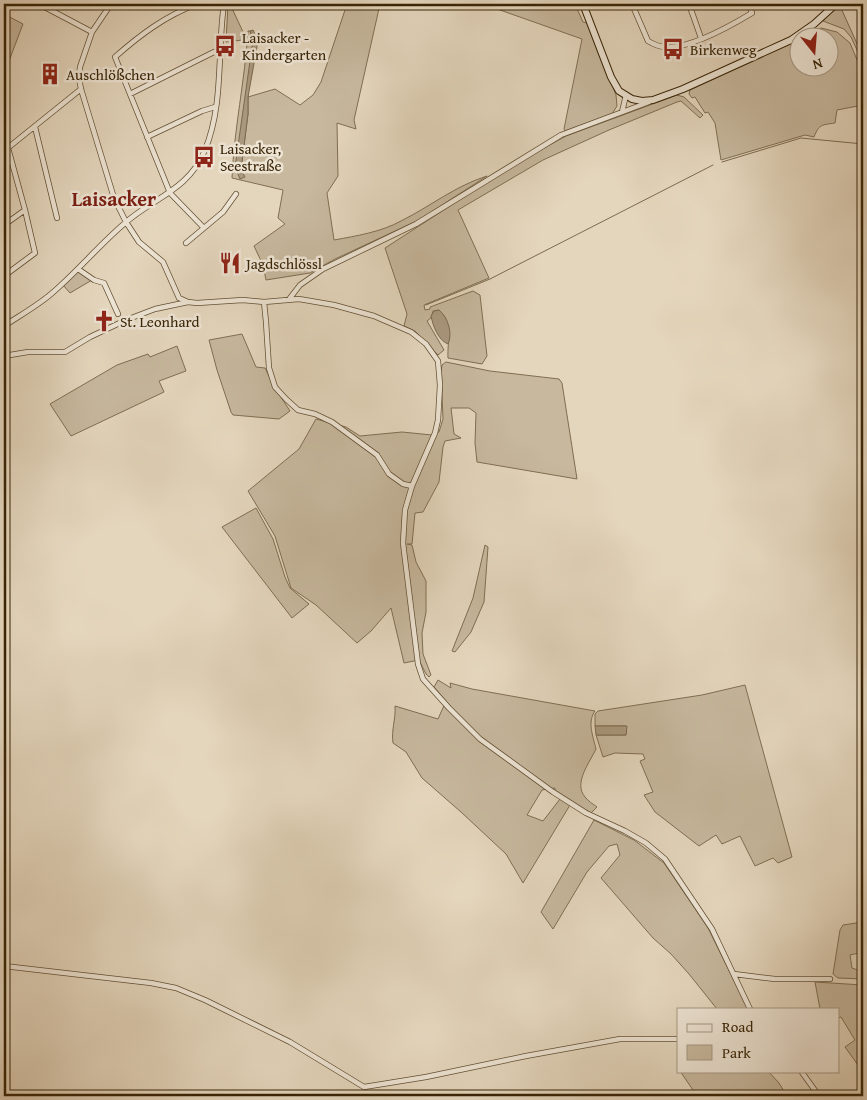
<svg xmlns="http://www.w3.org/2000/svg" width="867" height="1100" font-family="'Gentium Book Plus',serif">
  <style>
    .green { fill: #c7b89e; stroke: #806e52; fill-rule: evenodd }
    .water { fill: #aa997f; stroke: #7c6a4f }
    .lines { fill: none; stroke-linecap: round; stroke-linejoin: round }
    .stream { stroke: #7c6a4f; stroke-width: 1 }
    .minor-casing { stroke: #635034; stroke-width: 6 }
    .secondary-casing { stroke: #382406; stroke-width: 8 }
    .minor { stroke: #ede4d4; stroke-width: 4.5 }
    .secondary { stroke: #ede4d4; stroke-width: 6 }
    .labels { text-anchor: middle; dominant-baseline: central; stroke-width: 5; stroke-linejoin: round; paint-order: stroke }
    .poi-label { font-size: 15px; fill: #382406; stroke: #ede4d4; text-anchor: start }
    .district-label { font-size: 20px; font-weight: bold; fill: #7a1f14; stroke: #ede4d4 }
  </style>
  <rect width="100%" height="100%" fill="#e4d6bd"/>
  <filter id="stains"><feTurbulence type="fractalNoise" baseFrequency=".004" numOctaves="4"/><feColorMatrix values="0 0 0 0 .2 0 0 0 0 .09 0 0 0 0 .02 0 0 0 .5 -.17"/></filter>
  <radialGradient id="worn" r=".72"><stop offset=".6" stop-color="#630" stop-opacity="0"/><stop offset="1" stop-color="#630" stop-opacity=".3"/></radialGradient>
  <path class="green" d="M228,4H230L244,34L243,40L226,42Z
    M347,4H380L354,120L356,129L337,123L338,176L327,193L334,240C356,236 381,232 401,221C431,206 455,186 487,176L419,220L335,259L310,273L266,280L263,265L254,246L285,224L278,218L283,190L232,178C234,129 245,80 248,31H250L253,40L241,169L248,114V97L275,89L300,105L313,95L321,82Z
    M483,4H575L583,22L587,23L616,95L617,106L612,114L565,131L564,129L582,39Z
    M841,8L863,57V63L851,37L844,29L823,21L834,9Z
    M4,14L23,24L4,74Z
    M821,28L837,32L850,43L863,74V105L837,110L835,123C822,125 819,124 814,137L805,135L721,160L715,123L708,112L705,113L695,97L692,98L689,94L690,90L787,45L808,31ZM800,38H830V68H800Z
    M677,95L684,97L703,115L700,118L681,101L677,102L609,130L543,160L458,210L489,278L424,305L425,310L430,309V307L473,291L480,295L487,356L482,364L448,358C447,341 454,324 439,310L433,311L431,318L427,321L444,350L438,355L415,331L404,326L407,314L385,248L515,164L566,136Z
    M78,271L92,280L70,293L63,285Z
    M242,334L256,367L265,368L275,388L290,411L279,419L233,415L231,412L217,370L209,340Z
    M177,346L186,371L159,381L164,392L71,436L50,404L117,365L148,354L150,357Z
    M446,362L490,371L559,379L562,383L577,479L477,462L475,443L476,413L469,408H451L454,434L461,438L445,441L443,447L439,482L423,512L415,513L412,544H407L412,545L416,562L426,581V612L422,633L423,654L431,675L429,677L426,674L419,660L404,663L391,608L371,631L357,643L316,605L291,588L275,536L248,491L299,449L316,419L346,427L360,436L402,432L432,435L439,432L443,419L441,371L442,365Z
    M256,508L273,539L285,577L290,588L309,604L292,618L222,527Z
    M485,545L488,547L484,602L471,632L455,652L452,651L473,598Z
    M438,680L451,688L450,683L472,689L595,711C587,722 593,736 596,749C590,762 573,783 585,797C588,801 593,804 597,807L591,813L555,790V788L542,790L527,815L543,821L560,799L570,805L523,883L506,854L461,812L422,778L406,752L393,743C391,730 396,719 395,706L438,719L446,701L434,687Z
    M745,685L792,857L778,863L773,858L755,866L740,836L722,844L716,835L699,846L655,812L644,795L653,792L640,761L645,759L643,754L615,753L603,757L596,735H626V726H595V714L598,711L702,695Z
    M594,820L634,840L664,863L708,928L748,1009H717L689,974L671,954L653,938L601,878L620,855L617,844L609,846L587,872L553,929L541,912Z
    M863,922V952L850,955L852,968L863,972V979L838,978L833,974L840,930L843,925Z
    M815,982L863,985V1072L845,1047L855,1040L841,1017L838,1018V1009H820Z
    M680,1071H768L779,1083L787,1096H697Z"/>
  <path class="water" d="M253,30L258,41L248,97V114L241,169L245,177L240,179L235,167L253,40L250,31Z
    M439,310C448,317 453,334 448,344C438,340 433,326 431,316L434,311Z
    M595,726H627L626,735H596Z"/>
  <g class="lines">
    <path class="stream" d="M722,162L801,138L863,144
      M426,305L490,279L713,165"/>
    <g class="minor-casing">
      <path id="minor" d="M39,4L92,32
        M111,4L92,32L80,67L79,78L81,89L114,198L126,222L139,242L163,262L179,298L188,302L197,303L243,300L264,302L299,299L334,305L374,316L411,332L426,344L438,361L440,385L438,420L435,433L412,486L405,510L403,543L418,664L423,679L449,708L480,739L553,792L586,813L625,831L646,843L665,859L712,929L750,1009
        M632,4L648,41C653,44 660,47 666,47C690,49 732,25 752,13L749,4
        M689,4L701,38
        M130,94L214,52L221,50
        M622,112L626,95
        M35,127L57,218
        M147,137L202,111L215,107
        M4,151L81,89
        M4,225L25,210L8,148
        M204,228L223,212L236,194
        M186,243L204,228L170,193L115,57C140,35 165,16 197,4
        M78,269L94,280L104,283L118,314
        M4,276L35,253L25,210
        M290,298L300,285L323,269L416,224L561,135L649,102
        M264,302L266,322L269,368L275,387L286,399L298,410L315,414L332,422L377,455L389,474L403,484L412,486
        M4,326C19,316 37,306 51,294C77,272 99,245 125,223C153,198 189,190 205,150C224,104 217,52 224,4
        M4,356L28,352H65L90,337L126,320L155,309L188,302
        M4,966L151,983L176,988L205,1000L290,1042L364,1087L426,1077L526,1056L620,1039H678
        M734,974L775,979H830
        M801,1071L819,1096"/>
    </g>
    <g class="secondary-casing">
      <path id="secondary" d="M583,4L611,77L619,91L632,99L642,101L653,100L683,89L791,40L814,24L836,4"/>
    </g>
    <use href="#minor" class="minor"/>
    <use href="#secondary" class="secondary"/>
  </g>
  <defs>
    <g id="bus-bare" transform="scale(1.725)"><path d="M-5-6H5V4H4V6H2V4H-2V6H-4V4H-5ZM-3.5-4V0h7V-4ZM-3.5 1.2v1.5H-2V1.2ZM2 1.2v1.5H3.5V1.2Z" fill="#8f2418" stroke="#ede4d4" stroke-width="2.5" paint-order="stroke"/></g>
    <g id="building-bare" transform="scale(1.725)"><path d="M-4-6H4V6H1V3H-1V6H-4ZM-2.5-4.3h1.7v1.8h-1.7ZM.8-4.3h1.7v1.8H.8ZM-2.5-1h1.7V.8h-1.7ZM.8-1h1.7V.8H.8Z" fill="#8f2418" stroke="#ede4d4" stroke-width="2.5" paint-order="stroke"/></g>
    <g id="restaurant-bare" transform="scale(1.725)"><path d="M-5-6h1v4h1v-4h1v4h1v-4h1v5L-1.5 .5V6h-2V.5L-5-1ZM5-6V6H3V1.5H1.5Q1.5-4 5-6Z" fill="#8f2418" stroke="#ede4d4" stroke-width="2.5" paint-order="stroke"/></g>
    <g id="church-bare" transform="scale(1.725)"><path d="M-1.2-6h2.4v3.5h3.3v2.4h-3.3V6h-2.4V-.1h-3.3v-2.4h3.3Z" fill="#8f2418" stroke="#ede4d4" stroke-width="2.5" paint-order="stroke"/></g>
  </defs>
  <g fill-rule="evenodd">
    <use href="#bus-bare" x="225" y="46"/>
    <use href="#bus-bare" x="673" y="49"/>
    <use href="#building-bare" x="50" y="74"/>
    <use href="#bus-bare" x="204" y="157"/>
    <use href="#restaurant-bare" x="230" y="263"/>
    <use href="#church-bare" x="104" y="321"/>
  </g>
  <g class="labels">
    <g class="poi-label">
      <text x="242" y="37">Laisacker -<tspan x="242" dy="17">Kindergarten</tspan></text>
      <text x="690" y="49">Birkenweg</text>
      <text x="66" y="74">Auschlößchen</text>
      <text x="220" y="148">Laisacker,<tspan x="220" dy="17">Seestraße</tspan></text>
      <text x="246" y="263">Jagdschlössl</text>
      <text x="120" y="321">St. Leonhard</text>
    </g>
    <g class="district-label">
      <text x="114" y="198">Laisacker</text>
    </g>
  </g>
  <rect width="867" height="1100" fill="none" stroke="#e4d6bd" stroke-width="20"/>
  <rect x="5" y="5" width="857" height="1090" fill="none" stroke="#382406" stroke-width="2.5"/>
  <rect x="10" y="10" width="847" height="1080" fill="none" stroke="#382406"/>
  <rect x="677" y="1008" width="162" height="65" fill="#ede4d4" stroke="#a59782"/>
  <rect x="687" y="1024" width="25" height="8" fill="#ede4d4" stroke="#a59782"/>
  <text x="722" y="1032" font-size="15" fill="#382406">Road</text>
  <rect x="687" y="1045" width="25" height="15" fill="#c7b89e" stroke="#a59782"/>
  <text x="722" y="1058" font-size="15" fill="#382406">Park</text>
  <g transform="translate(814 52) rotate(163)"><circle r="24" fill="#ede4d4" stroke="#a59782"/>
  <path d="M0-4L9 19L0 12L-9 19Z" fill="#8f2418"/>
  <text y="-8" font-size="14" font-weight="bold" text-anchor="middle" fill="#382406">N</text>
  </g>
  <rect width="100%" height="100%" filter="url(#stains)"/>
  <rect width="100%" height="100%" fill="url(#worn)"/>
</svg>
